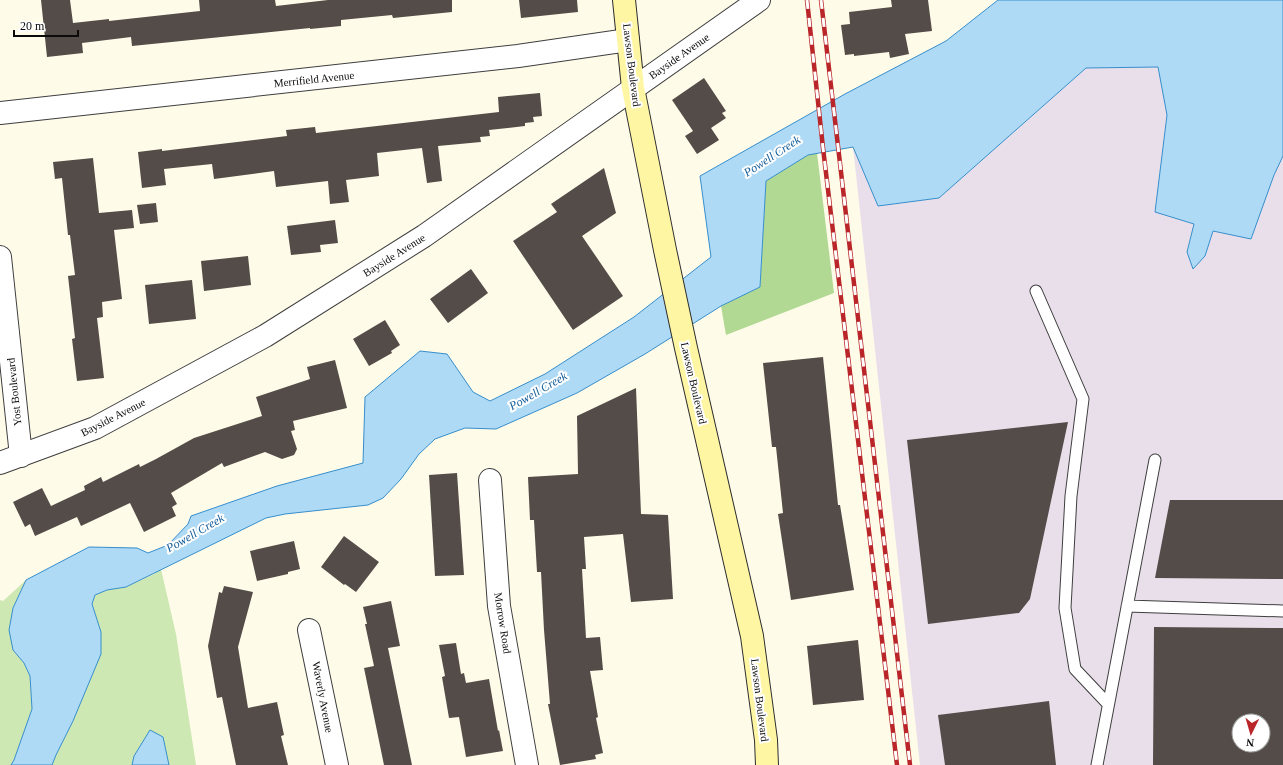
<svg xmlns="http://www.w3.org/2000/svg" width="1283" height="765" font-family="'Times New Roman',serif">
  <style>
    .industrial { fill: #e9dfea; fill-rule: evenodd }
    .green { fill: #cee8b4 }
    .forest { fill: #b1d994 }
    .water { fill: #afdaf5; stroke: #368ecc }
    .building { fill: #544c48; fill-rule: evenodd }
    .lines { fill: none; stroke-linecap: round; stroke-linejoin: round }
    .lane-casing { stroke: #3e3e3e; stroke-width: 13 }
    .street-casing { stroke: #3e3e3e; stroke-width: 24 }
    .secondary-casing { stroke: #2d2d2d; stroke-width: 24 }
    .lane { stroke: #fff; stroke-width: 11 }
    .street { stroke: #fff; stroke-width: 22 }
    .secondary { stroke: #fff6a4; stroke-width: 22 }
    .rail-casing { stroke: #b92529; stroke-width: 4.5 }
    .rail { stroke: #fff; stroke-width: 3; stroke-dasharray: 9; stroke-linecap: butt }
    .labels { text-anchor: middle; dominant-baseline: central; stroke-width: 4; stroke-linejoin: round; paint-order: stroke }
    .street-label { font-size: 11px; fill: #0b0b0b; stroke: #fff }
    .water-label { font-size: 12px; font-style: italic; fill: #165f9b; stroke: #fff }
  </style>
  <rect width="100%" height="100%" fill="#fffbe9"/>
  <path class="industrial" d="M1158,66L1167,115L1155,211L1194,224L1187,252L1205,256L1212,231L1274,175L1283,156V765H920L853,147L878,206L939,198L1086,68ZM1239,721H1263V745H1239Z"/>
  <path class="green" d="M161,569L176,634L196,765H52L101,632L92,604L95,595L107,590L126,587L154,574Z
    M26,580L13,608V650L24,663L30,676L32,709L14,760L11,765H0V600L3,601Z"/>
  <path class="forest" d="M817,153L834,293L726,335L721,306L760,287L766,181L808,155Z"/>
  <path class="water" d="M998,0H1283V156L1274,175L1251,239L1213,231L1205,256L1193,269L1187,252L1194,224L1155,212L1167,115L1158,67L1086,68L939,198L878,206L853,147L808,155L766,181L760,287L721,306L645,354L577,393L496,429L465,428L435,439L419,454L401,479L383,498L368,505L285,514L266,518L126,587L107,590L95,595L92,604L101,632V654L73,721L56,755L52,765H11L14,760L32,709L30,676L24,663L13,650L9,630L13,608L26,580L89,547L137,548L148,553L168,545L188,524L191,516L277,486L363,463L365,397L420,351L447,354L473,392L490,401L545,374L634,317L711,257L700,176L845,94L946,41Z
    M150,730L163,737L169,765H132L134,756Z"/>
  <path class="building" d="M41,0H70L73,23L109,19V21L200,11L199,0H275L276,6L328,0H452V12L393,18L392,15L341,20V26L310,29V28L132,46L131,37L82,43L83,53L47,57Z
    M519,0H577L578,12L521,18Z
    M891,0H928L932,31L905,34L909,54L890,58L889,52L854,56V54L845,55L841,25L850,24L849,12L892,7Z
    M704,78L726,111L722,113L726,118L711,128L719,140L697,154L685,136L693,131L672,100Z
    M540,93L542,116L533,117L534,122L525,123V126L489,130L490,136L480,137L481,142L438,146L442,181L427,183L422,148L377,153L379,176L346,180L349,202L330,204L328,181L276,187L274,171L214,179L212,164L164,169L166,185L142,188L138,152L162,149V151L287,136L286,130L315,127L316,133L499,112L498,97Z
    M93,158L99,213L132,210L134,228L114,230L122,299L102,302L103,317L97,318L104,378L77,381L72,339L75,338L68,276L75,275L70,235H68L62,178L55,179L53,162Z
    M604,168L616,213L582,236L623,296L573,330L513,241L557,212L551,204Z
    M156,203L158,222L140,224L137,205Z
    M335,220L338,243L320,245L321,252L291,255L287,226Z
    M248,256L251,285L204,291L201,261Z
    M471,269L488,293L448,323L430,299Z
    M192,280L196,319L149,324L145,285Z
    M385,320L400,345L391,351L392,353L369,366L353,339Z
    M823,357L838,505H840L854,590L791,600L778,514L783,513L776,447H772L763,363Z
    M335,360L347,408L293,421L295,430L291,431L297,449L294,455L282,459L265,452L224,467L222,463L171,493L177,504L172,507L176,516L144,532L130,503L81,526L77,517L35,536L30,524L25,527L13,502L42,488L51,506L85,490L84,486L101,477L103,482L139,464L140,467L156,459L194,438L262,416L256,397L310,379L307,367Z
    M636,388L641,514L668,515L673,599L631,602L623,534L584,537L586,569H582L586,638L600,637L603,670L590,671L598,717L596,718L603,753L595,755L596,759L560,765L548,704H550L544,630L541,572H537L534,520H530L528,477L578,474L577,416Z
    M1068,422L1030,599L1019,613L928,624L907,440Z
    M457,473L464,575L435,576L429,475Z
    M1170,500H1283V579L1155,578Z
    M344,536L379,562L356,592L345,584L344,585L321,567Z
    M294,541L300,569L288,572V574L257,581L250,551Z
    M224,586L253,592L238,647L248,708L277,702L284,735L281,736L288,765H236L222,697L217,698L208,646L219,592L222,593Z
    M391,601L400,646L388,648L412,765H384L364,668L374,666L365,624H367L363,607Z
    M1154,627L1283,628V765H1153ZM1239,721H1263V745H1239Z
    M858,640L864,700L813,705L807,646Z
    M456,643L461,674L464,673L466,683L489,679L498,731L499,730L503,751L466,757L459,717L449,718L442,677L445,676L439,645Z
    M1049,701L1056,765H945L938,715Z"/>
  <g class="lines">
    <g class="lane-casing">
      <path id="lane" d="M1036,291L1083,399L1071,496L1065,608L1075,669L1108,704
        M1127,606L1283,611
        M1097,765L1155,460"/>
    </g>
    <g class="street-casing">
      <path id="street" d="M0,113L518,56L628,40
        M0,257L21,456
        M0,463L95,428L265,336L424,236L759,0
        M490,480L499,606L527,765
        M309,630L337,765"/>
    </g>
    <g class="secondary-casing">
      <path id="secondary" d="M624,0L633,88L665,250L686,348L752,636L766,740L767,765"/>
    </g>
    <use href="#lane" class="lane"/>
    <use href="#street" class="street"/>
    <use href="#secondary" class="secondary"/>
    <g class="rail-casing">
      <path id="rail" d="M807,0L823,148L897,765
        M821,0L910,765"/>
    </g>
    <use href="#rail" class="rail"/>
  </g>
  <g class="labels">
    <g class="street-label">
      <text transform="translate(679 56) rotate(-35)">Bayside Avenue</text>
      <text transform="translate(632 65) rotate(83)">Lawson Boulevard</text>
      <text transform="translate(314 79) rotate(-6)">Merrifield Avenue</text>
      <text transform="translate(394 255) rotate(-32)">Bayside Avenue</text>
      <text transform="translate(694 383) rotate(77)">Lawson Boulevard</text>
      <text transform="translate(14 392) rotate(-96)">Yost Boulevard</text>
      <text transform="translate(113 417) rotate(-27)">Bayside Avenue</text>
      <text transform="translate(503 623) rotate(81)">Morrow Road</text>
      <text transform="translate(323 697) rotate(79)">Waverly Avenue</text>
      <text transform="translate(760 700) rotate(83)">Lawson Boulevard</text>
    </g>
    <g class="water-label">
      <text transform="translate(772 156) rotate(-33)">Powell Creek</text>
      <text transform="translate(538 391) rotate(-30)">Powell Creek</text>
      <text transform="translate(195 533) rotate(-30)">Powell Creek</text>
    </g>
  </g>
  <g transform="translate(1251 733) rotate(185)"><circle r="19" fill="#ffffff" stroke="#9d9d9d"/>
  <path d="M0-3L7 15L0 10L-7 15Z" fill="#b92529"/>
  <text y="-6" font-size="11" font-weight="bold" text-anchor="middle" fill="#0b0b0b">N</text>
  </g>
  <path d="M14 30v6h64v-6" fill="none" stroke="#0b0b0b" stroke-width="2"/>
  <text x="20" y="30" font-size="12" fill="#0b0b0b" stroke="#ffffff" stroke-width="3" paint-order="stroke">20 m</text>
</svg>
